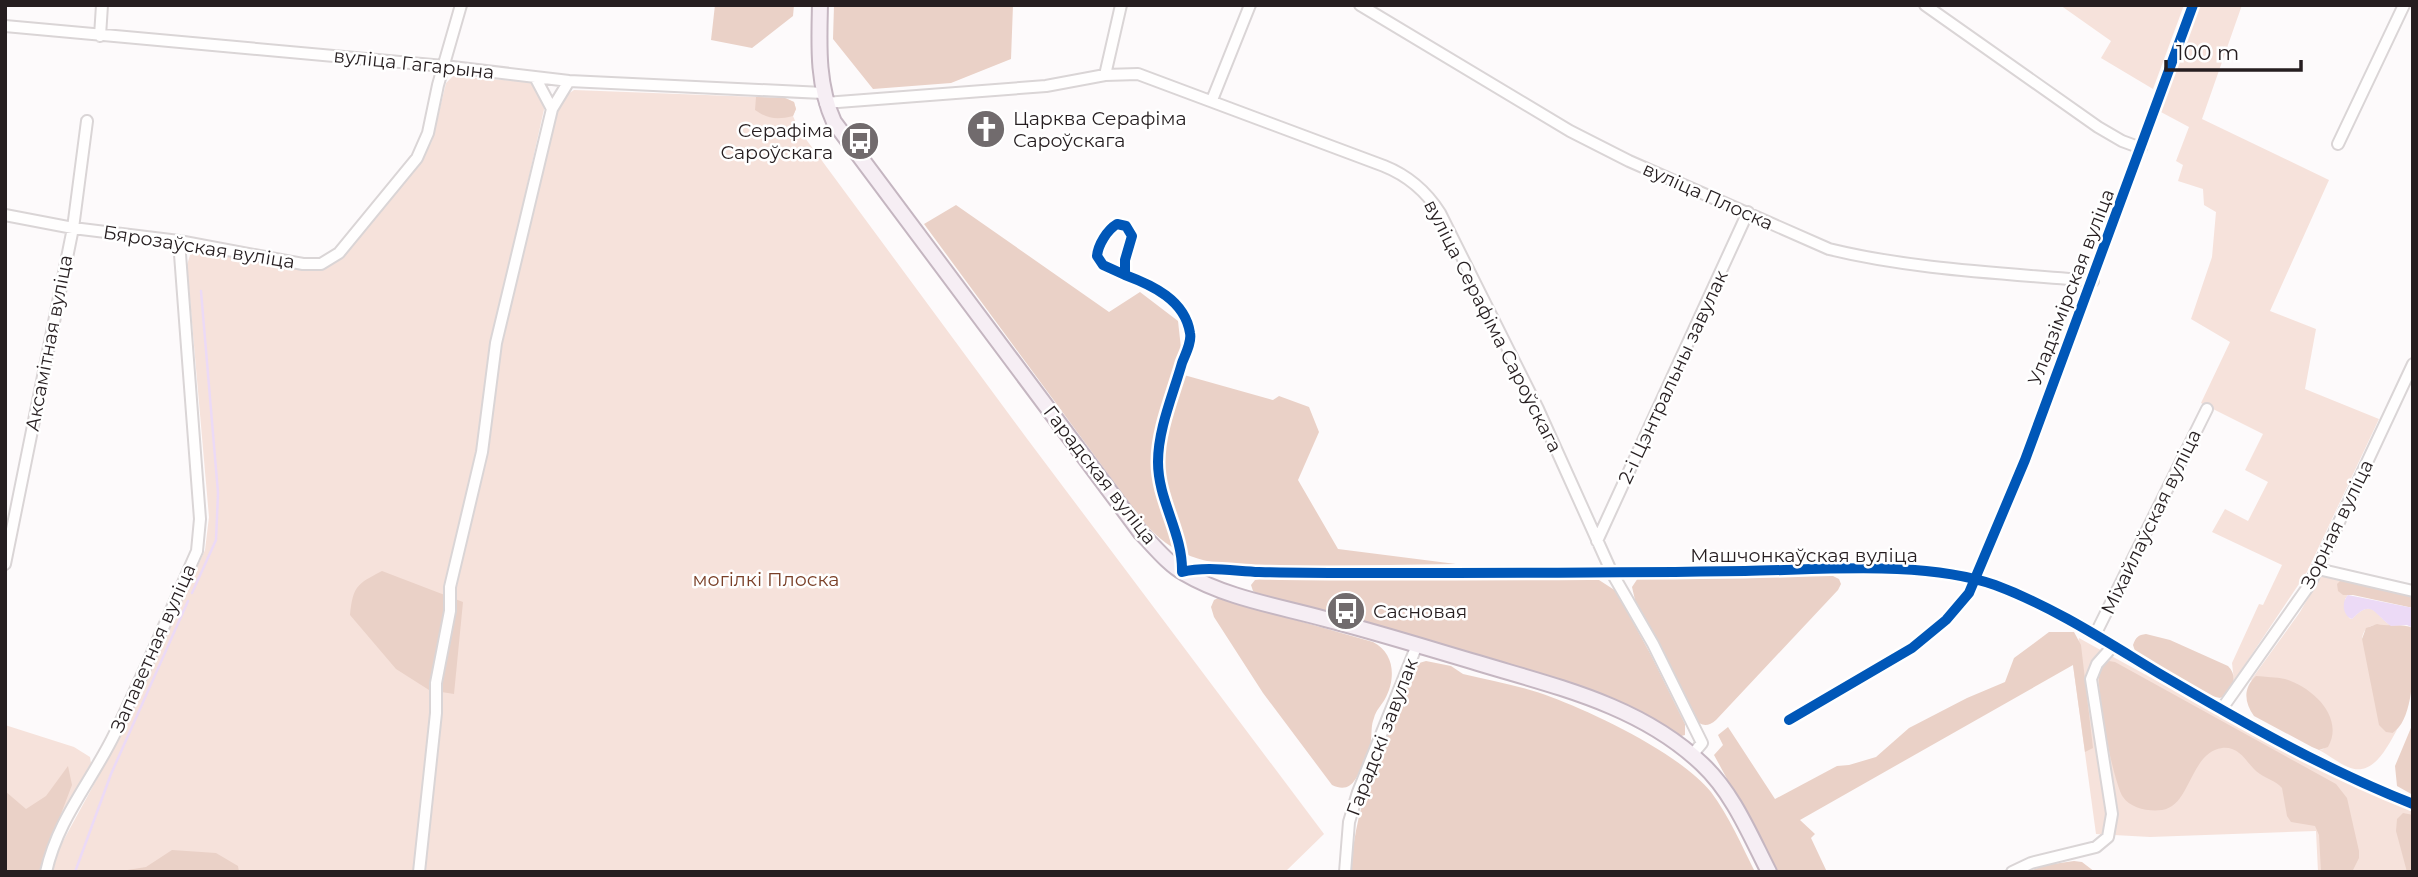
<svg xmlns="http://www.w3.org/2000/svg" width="2418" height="877" font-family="Montserrat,sans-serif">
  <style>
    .green { fill: #f6e2db }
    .forest { fill: #ead1c7 }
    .water { fill: #ecdaf6 }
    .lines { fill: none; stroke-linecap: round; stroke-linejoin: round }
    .stream { stroke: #ecdaf6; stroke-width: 2.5 }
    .minor-casing { stroke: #dad5d6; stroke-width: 14 }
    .major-casing { stroke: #c5b6c1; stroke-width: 18 }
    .minor { stroke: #fffefe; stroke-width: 10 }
    .major { stroke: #f6eef4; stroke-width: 14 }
    .cycleway-casing { stroke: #fff; stroke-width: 15 }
    .cycleway { stroke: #0057b8; stroke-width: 10 }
    .labels { text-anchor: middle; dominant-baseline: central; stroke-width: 5; stroke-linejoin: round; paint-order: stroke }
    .street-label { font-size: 19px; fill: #261e20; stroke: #fff }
    .poi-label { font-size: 19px; fill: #261e20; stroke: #fff; text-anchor: start }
    .park-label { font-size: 19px; fill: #7a4028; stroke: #fff }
  </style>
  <rect width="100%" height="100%" fill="#fdfafb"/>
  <path class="green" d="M2060,5H2184L2153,89L2101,58L2111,41Z
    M2198,5H2242L2202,119L2329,180L2270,311L2316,329L2305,389L2379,419L2307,572L2234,681L2232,663L2259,604L2263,605L2282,565L2212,532L2225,509L2248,521L2268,482L2245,470L2263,434L2201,403L2230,342L2191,319L2212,257L2216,212L2204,205L2203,189L2178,181L2183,165L2176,161L2189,127L2159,111Z
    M453,76L530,82L539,90L545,105L492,342L478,454L451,556L429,690L431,721L415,872H51L62,843L122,733L205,550L209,517L187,265L190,255L199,249L303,270C321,269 333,264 347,252L420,164L432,141L446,83Z
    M574,90L785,98L794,102L796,109L793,116L799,130L817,154L1028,440L1324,834L1285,872H424L441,692L454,599L474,508L499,349L554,113L565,96Z
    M2324,576L2346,580L2343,595H2348L2345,599L2349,618L2352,619C2377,593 2375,623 2397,627C2382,627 2366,619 2362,638L2393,733L2397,730C2387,747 2373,778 2348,767C2338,763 2329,755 2319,750L2324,749L2251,680L2300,612L2320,577Z
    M2079,638C2189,699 2298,758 2413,808V872H2318L2316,831L2150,837L2096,834L2073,665Z
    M5,725L74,747L90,757L91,763L59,819L39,872H5Z"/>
  <path class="forest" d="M715,5H794L793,16L752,48L711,40Z
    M834,5H1013L1011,59L951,83L873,89L833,39Z
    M756,97L785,98L794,102L796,109L793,116C777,120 768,119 755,110Z
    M956,205L1109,312L1140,292L1178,321L1184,375L1273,400L1279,396L1309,407L1319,432L1298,480L1338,549L1456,564L1252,567C1205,563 1173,558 1142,520L924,224Z
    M382,571L463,602L454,694L429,690L396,669L350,615C353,586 357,584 382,571Z
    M1644,576H1833L1839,579L1841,584L1838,590L1716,720C1708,727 1701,727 1694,718L1635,600L1632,587L1638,578Z
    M1260,579L1599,580L1616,591L1651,655L1685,724V735L1678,737L1625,707L1368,627C1345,612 1335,613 1309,609C1293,607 1276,600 1260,595L1253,591L1251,585L1255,580Z
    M2346,580L2413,597V608L2353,595H2343L2338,591L2337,584L2340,581Z
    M1218,598L1373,642C1395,653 1396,679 1385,699C1381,706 1376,710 1374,718C1371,725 1372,732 1371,739C1371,746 1367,753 1364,760C1358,776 1352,795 1332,785L1263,693L1214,617L1211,607L1214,600Z
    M2377,624C2389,627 2402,623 2413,628C2413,654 2417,716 2393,733L2386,732L2379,725L2362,639L2366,628Z
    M2049,632H2074L2081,645L2093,748L2085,752L2073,665L1800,820L1815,834L1811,838L1827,872H1778L1714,755L1723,745L1718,735L1728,727L1775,799L1837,766L1849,765L1876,757L1909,728L1967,698L2005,682L2014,658Z
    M2146,634L2170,640L2228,666C2239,677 2233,692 2220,698L2207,695L2136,654L2133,645C2136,637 2138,635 2146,634Z
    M1426,661L1451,666L1463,674C1491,681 1523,686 1551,697C1597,714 1680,754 1711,792C1729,816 1742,846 1755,872H1351C1354,803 1385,739 1409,676L1419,663Z
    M2109,661L2115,662L2336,784L2347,798L2359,851V858L2352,872H2321L2319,835L2315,826L2291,822L2287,816L2282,788C2276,781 2267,779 2260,774C2247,766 2242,746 2222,748C2190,752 2191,806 2162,810C2149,812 2130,808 2123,797C2113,783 2094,682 2100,667Z
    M2256,676C2265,677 2276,677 2285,679C2312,687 2345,717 2328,747L2319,750L2312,747L2254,716C2244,702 2243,688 2256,676Z
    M2413,723V795L2397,786L2395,766Z
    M68,766L72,785L39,872H5V791L26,809L46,796Z
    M2403,813L2413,815V872H2407L2396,831L2397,819Z
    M172,850L216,853L238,866L239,872H115L146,867Z
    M2074,861L2082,862L2095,872H2026L2046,865Z"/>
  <path class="water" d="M2348,595L2413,608V628L2407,625L2391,626C2373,614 2373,598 2352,619C2343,616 2341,602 2348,595Z"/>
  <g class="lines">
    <path class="stream" d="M192,593L216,540L218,493L201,291
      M75,872L111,774L188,601"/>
    <g class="minor-casing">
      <path id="minor" d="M1360,5L1570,131L1629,161L1829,249C1915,270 2005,273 2093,281
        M1925,5L2098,127L2122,141L2141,148
        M5,26L444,66L569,81L823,93
        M100,36L102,5
        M1105,75L1121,5
        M535,77L552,109
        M1212,100L1250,5
        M825,103L1046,86L1105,75L1138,74L1384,166C1409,176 1426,191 1440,213L1538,409L1612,573L1653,644L1702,743L1692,755
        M2338,144L2404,5
        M5,215L73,228L179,241L303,264H321L339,253L417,158L428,133L438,85L461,5
        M1125,275L1103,265L1097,256C1098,245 1107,230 1117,224L1126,226L1132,236L1125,260V275C1152,285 1185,300 1190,333C1192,342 1185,355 1182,363C1173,395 1158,429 1158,462C1158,501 1183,533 1182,572C1206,566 1234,571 1259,572C1298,573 1337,573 1376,573C1499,573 1622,573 1745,571C1820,570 1925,560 1995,585C2054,607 2107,642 2160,674C2242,722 2324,769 2413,804
        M1597,541L1748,212
        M5,564L73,228L87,121
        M2318,569L2413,591
        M2095,635L2207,409
        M2221,710L2310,584L2413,364
        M1789,720L1912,648L1946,620L1969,593L2025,460L2193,5
        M46,872C58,818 92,781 115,733C144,673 170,612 197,551L200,519L179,241
        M419,872L436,713V683L450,611V587L482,452L496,343L552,109L569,81
        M1345,872L1349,822L1358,792L1417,645
        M2012,872L2031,863L2096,847L2108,837L2112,814L2091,679L2097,664L2113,646"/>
    </g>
    <g class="major-casing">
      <path id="major" d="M820,5C819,45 817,85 834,122L1141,533C1155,547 1168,564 1184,573C1226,598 1278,606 1325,619C1376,632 1427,648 1478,663C1557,687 1640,705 1702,764C1733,793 1750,835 1769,872"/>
    </g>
    <use href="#minor" class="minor"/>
    <use href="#major" class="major"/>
    <g class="cycleway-casing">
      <path id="cycleway" d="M1125,275L1103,265L1097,256C1098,245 1107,230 1117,224L1126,226L1132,236L1125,260V275C1152,285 1185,300 1190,333C1192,342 1185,355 1182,363C1173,395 1158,429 1158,462C1158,501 1183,533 1182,572C1206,566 1234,571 1259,572C1298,573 1337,573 1376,573C1499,573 1622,573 1745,571C1820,570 1925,560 1995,585C2054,607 2107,642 2160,674C2242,722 2324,769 2413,804
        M1789,720L1912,648L1946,620L1969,593L2025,460L2193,5"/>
    </g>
    <use href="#cycleway" class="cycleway"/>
  </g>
  <defs>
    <g id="church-disc" transform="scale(2.0125)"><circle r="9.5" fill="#716b6d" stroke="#fff"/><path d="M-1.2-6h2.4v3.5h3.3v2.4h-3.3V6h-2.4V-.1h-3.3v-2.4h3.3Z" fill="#fff"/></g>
    <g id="bus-disc" transform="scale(2.0125)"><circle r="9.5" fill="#716b6d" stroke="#fff"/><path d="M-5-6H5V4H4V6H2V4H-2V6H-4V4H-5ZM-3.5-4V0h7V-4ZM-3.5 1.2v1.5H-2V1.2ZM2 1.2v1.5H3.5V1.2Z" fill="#fff"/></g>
  </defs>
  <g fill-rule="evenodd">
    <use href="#church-disc" x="986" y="129"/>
    <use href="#bus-disc" x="860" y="141"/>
    <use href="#bus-disc" x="1346" y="611"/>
  </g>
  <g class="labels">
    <g class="street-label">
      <text transform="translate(414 64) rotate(6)">вуліца Гагарына</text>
      <text transform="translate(1708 196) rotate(24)">вуліца Плоска</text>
      <text transform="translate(199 247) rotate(9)">Бярозаўская вуліца</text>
      <text transform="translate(2071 287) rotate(-69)">Уладзімірская вуліца</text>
      <text transform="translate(1493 326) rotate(63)">вуліца Серафіма Сароўскага</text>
      <text transform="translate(49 343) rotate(-79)">Аксамітная вуліца</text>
      <text transform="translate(1673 377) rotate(-65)">2-і Цэнтральны завулак</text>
      <text transform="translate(1100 475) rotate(52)">Гарадская вуліца</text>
      <text transform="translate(2151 522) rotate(-64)">Міхайлаўская вуліца</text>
      <text transform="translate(2337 524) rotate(-64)">Зорная вуліца</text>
      <text x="1804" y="555">Машчонкаўская вуліца</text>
      <text transform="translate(153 648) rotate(-66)">Запаветная вуліца</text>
      <text transform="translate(1382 737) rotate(-69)">Гарадскі завулак</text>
    </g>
    <g class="poi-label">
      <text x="1013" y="118">Царква Серафіма<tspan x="1013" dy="22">Сароўскага</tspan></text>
      <text x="833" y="130" text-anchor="end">Серафіма<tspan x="833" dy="22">Сароўскага</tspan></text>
      <text x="1373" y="611">Сасновая</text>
    </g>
    <g class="park-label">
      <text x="766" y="579">могілкі Плоска</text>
    </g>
  </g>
  <rect width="2418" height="877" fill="none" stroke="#261e20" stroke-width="14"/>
  <path d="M2166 60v10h135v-10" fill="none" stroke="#261e20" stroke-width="3.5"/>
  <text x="2176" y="60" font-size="21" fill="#261e20" stroke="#ffffff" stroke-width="5" paint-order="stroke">100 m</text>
</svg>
